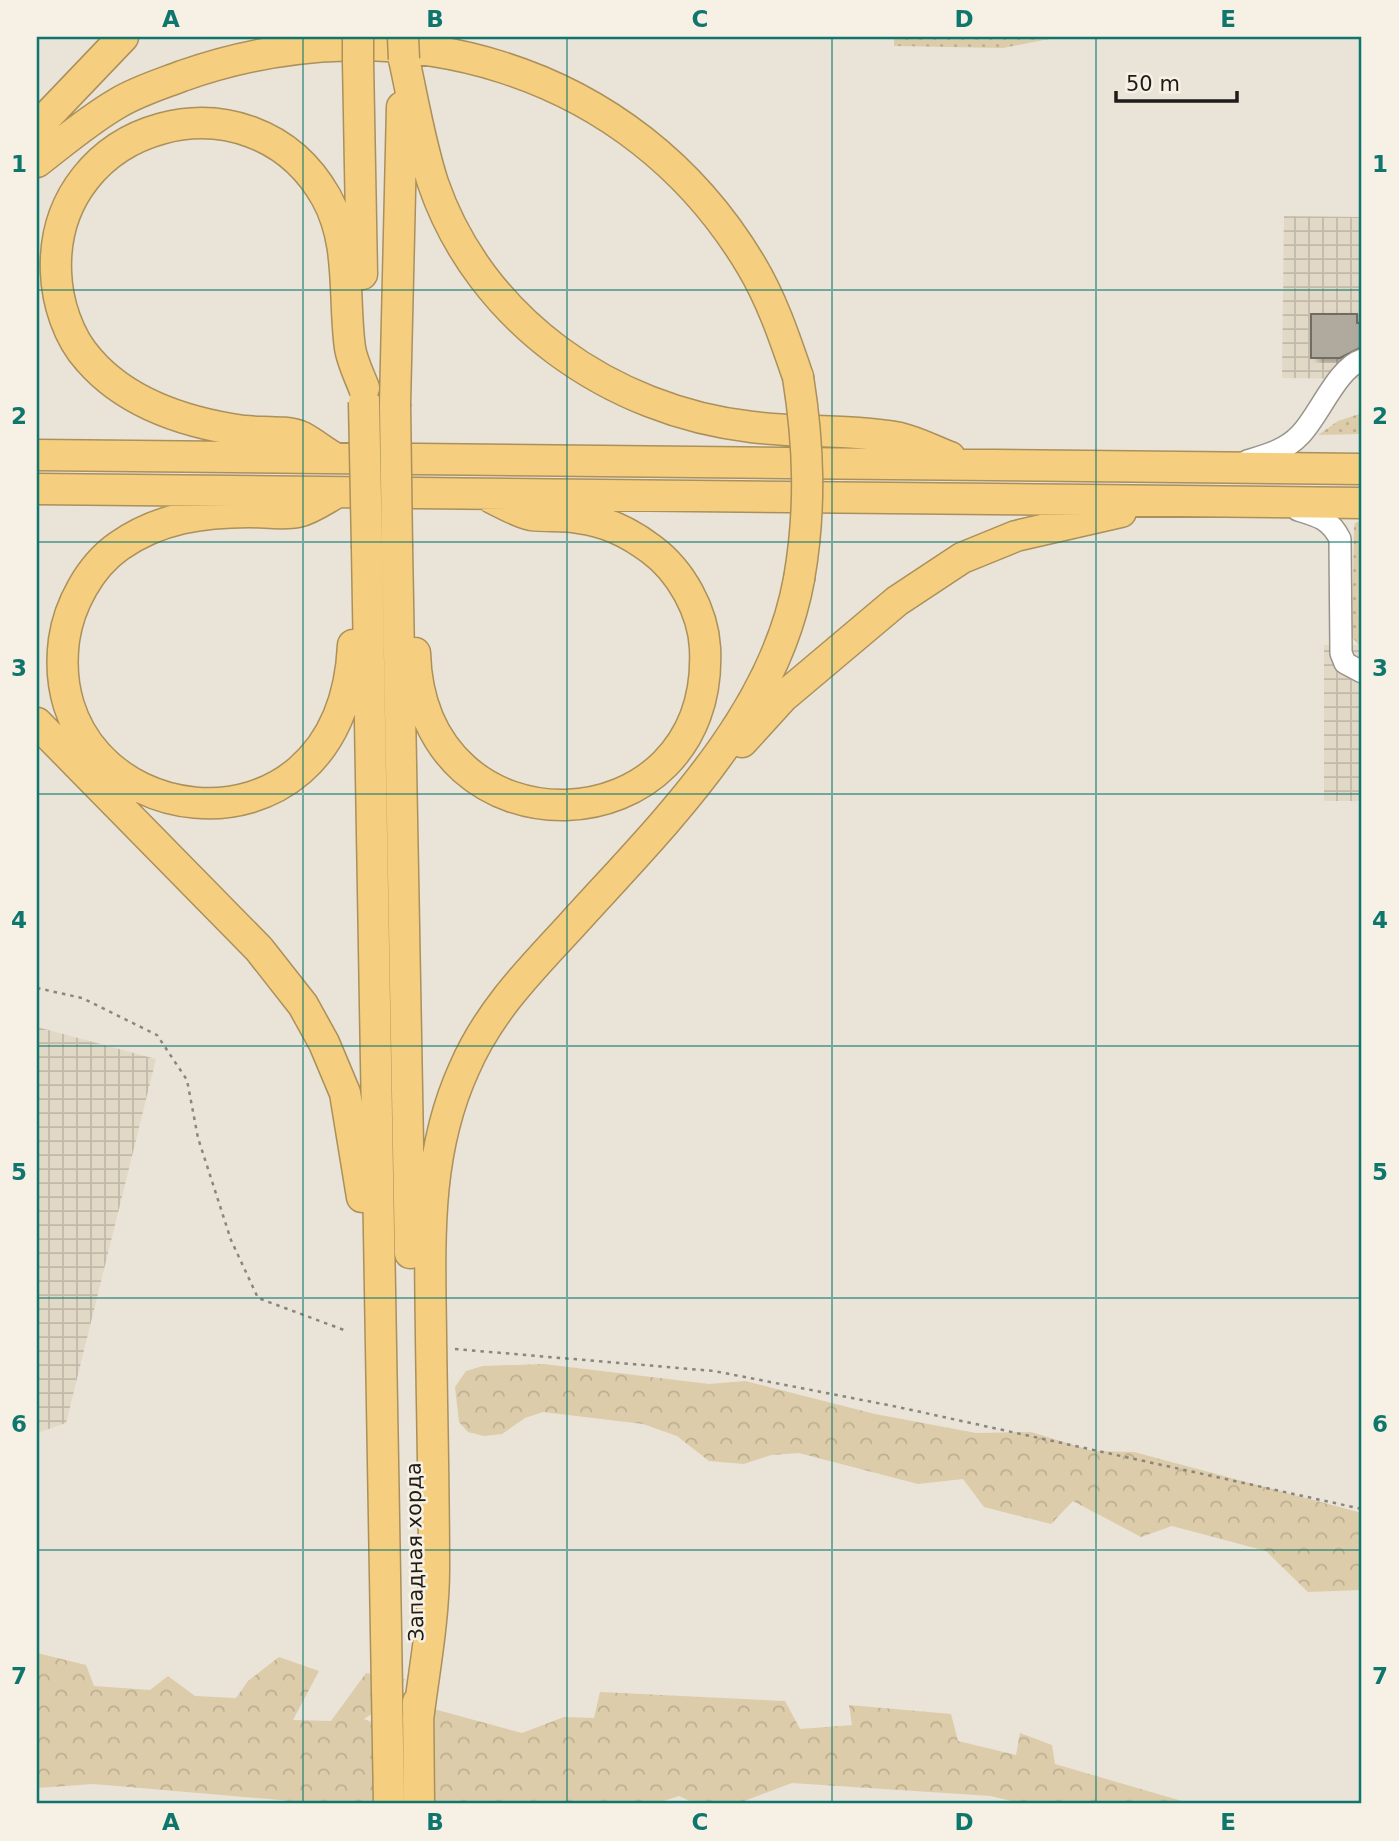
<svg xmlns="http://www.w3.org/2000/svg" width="1399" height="1841" font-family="'DejaVu Sans',sans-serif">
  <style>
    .industrial { fill: url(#industrial-grid) }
    .grass { fill: url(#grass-dots) }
    .forest { fill: url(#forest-crowns) }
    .building { fill: #afa99e; stroke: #716c62; stroke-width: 2; filter: url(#shadow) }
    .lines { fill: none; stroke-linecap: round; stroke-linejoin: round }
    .minor-casing { stroke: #999489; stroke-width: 24 }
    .highway-casing { stroke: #aa905b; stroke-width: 33 }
    .path { stroke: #8a867e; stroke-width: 2.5; stroke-dasharray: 3.5 5; stroke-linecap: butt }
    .minor { stroke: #fff; stroke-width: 21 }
    .highway { stroke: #f6ce7f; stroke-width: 30 }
    .highway-bridge-casing { stroke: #aa905b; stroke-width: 33; stroke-linecap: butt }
    .highway-bridge { stroke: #f6ce7f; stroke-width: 30 }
    .grid { fill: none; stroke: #0f766e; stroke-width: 2; stroke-opacity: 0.55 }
    .labels { text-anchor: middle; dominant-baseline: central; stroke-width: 5; stroke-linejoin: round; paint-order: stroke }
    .street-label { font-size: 21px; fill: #1e1c18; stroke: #f6f0e5 }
    .neatline { fill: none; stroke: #0f766e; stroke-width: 2.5 }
    .grid-label { font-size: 23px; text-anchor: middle; font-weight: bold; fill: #0f766e }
  </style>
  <defs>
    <pattern id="industrial-grid" width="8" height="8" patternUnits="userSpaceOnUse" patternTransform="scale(1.75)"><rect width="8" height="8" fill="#e1d8c6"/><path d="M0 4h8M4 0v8" fill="none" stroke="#c1b9a9"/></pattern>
    <pattern id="grass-dots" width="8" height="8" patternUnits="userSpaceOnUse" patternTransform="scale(1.75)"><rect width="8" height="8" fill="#ddcca9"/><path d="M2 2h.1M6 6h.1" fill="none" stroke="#bdaf91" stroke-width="1.8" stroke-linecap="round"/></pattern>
    <pattern id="forest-crowns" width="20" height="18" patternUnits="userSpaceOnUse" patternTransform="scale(1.75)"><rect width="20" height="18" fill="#ddcca9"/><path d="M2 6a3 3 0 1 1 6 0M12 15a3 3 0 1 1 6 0" fill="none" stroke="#bdaf91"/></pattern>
    <filter id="shadow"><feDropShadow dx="8" dy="4.5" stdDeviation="3.5" flood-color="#0004"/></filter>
  </defs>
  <rect width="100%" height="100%" fill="#e9e3d8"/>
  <path class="industrial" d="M1284,216L1362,217V379L1282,378Z
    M1324,645H1362V801H1324Z
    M37,1027L156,1059L66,1423L37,1433Z"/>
  <path class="grass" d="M894,37H1059L1003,48L894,46Z
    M1362,413V434L1318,435L1338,421Z
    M1362,520V648H1361L1352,637L1354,528L1355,523Z"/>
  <path class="forest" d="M544,1364L709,1384L745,1381L875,1414L976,1433L1031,1432L1093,1451L1134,1452L1362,1513V1590L1308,1592L1266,1551L1172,1526L1141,1537L1073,1501L1051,1524L984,1507L963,1479L918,1484L799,1453L771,1455L744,1464L709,1461L677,1436L643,1424L543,1412L525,1418L502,1434L484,1436L468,1432L459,1422L455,1387L466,1371L483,1366Z
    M37,1653L86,1665L94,1686L150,1690L168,1676L195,1696L236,1698L248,1681L279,1657L319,1671L293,1720L331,1721L366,1673L405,1679L395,1698L364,1719L407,1736L419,1705L522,1733L564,1717L594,1718L600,1692L785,1701L800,1729L852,1725L849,1705L951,1714L958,1741L1016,1755L1020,1733L1052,1745L1055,1764L1192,1804H1023L991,1796L792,1783L736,1804H696L679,1796L654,1804H327L94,1784L37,1788Z"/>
  <path class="building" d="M1311,314H1357V323H1362V347L1340,358H1311Z"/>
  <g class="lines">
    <g class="minor-casing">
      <path id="minor" d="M1247,461C1267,455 1286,450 1300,435C1319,416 1337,368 1362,360
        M1298,510C1318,516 1330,519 1340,539L1341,653L1345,663L1362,672"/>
    </g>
    <g class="highway-casing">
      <path id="highway" d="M404,59C413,100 420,143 433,183C480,320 611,411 752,427C800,433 852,429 900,438C917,442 934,451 950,457
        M358,61L362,274
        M37,127L123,37
        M37,162C63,142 90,119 118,103C138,91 161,84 182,76C397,0 632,66 751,265C772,300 785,339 798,377
        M395,404L402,107
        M37,455L1362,469
        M333,457C323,451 313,443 302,437C286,430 262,433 244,431C187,423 128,405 89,360C68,337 57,302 56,272C50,121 252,66 326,197C352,243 343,297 350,348C352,361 359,375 364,388
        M37,489L1362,503
        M336,493C325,499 311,509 298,512C284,515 265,512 250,512C203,512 159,518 119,546C90,566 69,605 64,640C39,832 342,880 353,645
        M397,547L410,1253
        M367,548L389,1804
        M415,653C421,862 715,851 705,648C703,611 681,571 651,549C630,533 605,521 579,518C563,515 547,517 531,515C518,512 504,504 492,498
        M37,723L259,949L303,1005L324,1043L345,1093L362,1197
        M742,742L783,697L897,601L962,558L1016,536L1121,512
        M418,1702L419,1804
        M418,1720C424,1671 434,1619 434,1569C434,1491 432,1413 431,1336C430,1243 425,1155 464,1069C488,1013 528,972 569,928C660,827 774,719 799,579"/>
    </g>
    <path class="path" d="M37,988L82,998L157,1035L187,1080L198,1138L231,1240L258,1298L344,1330
      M455,1349L714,1371L898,1407L1362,1509"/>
    <use href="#minor" class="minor"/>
    <use href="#highway" class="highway"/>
    <g class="highway-bridge-casing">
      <path id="highway-bridge" d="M358,37V61
        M403,37L404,59
        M798,377C809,446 811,510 799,579
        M364,402L367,548
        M395,404L397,547"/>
    </g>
    <use href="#highway-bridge" class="highway-bridge"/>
  </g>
  <path class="grid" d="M303,37V1804M567,37V1804M832,37V1804M1096,37V1804M37,290H1362M37,542H1362M37,794H1362M37,1046H1362M37,1298H1362M37,1550H1362"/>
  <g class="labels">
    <g class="street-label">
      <text transform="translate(415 1552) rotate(-91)">Западная хорда</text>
    </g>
  </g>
  <rect width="1399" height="1841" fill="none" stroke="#f6f0e5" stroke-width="77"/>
  <path d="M1116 91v10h121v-10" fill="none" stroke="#1e1c18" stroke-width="3.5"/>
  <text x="1126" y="91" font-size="21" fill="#1e1c18" stroke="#f6f0e5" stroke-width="5" paint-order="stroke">50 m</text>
  <rect x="38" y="38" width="1322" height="1764" class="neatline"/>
  <g class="grid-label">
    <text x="171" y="27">A</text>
    <text x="435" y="27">B</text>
    <text x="700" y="27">C</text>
    <text x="964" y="27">D</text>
    <text x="1228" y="27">E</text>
    <text x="19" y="172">1</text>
    <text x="1380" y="172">1</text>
    <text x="19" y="424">2</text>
    <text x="1380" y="424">2</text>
    <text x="19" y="676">3</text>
    <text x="1380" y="676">3</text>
    <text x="19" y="928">4</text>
    <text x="1380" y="928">4</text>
    <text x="19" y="1180">5</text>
    <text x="1380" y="1180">5</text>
    <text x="19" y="1432">6</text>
    <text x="1380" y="1432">6</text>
    <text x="19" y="1684">7</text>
    <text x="1380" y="1684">7</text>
    <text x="171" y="1830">A</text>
    <text x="435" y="1830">B</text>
    <text x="700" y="1830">C</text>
    <text x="964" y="1830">D</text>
    <text x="1228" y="1830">E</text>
  </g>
</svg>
